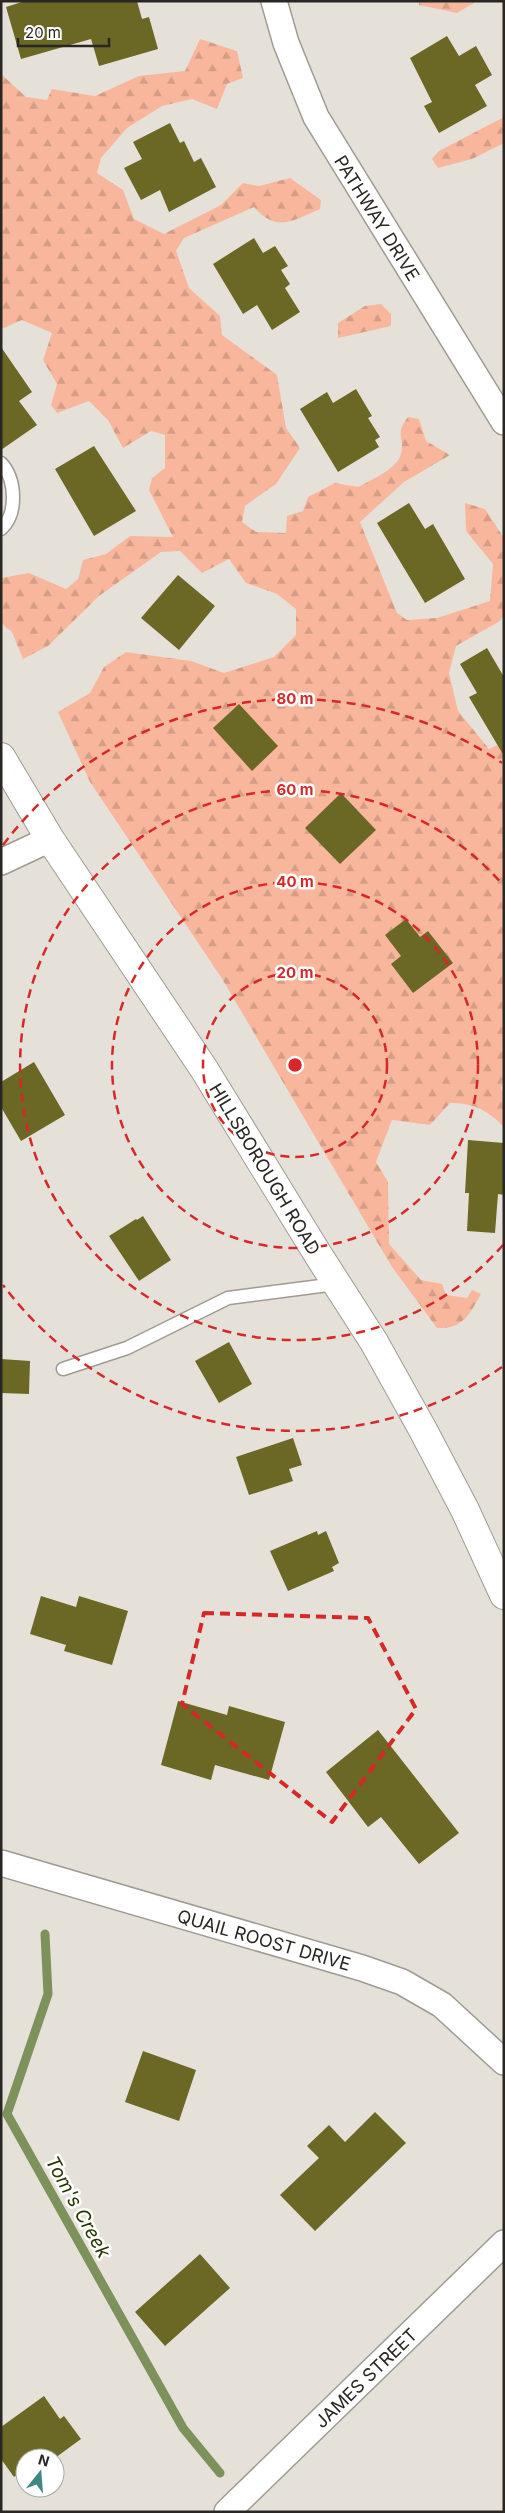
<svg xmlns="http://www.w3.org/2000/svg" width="505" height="2513" font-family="Inter,sans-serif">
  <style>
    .forest { fill: url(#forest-firs) }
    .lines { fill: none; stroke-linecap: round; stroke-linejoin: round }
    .stream { stroke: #7d915b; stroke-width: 9 }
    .building { fill: #6b6725 }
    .service-casing { stroke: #9f9b93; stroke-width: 15 }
    .minor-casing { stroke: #9f9b93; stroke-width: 28 }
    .secondary-casing { stroke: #9f9b93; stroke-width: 30 }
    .service { stroke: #fff; stroke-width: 12 }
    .minor { stroke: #fff; stroke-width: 25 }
    .secondary { stroke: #fff; stroke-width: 28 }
    .marked { fill: none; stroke: #d62828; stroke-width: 4; stroke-dasharray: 10 6; stroke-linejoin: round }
    .ring { fill: none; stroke: #d62828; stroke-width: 2.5; stroke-dasharray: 9 6 }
    .labels { text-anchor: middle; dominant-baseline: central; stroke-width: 5; stroke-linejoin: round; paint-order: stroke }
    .street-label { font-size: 18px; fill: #292724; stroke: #fff }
    .water-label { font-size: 19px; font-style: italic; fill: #263800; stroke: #fff }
    .centre { fill: #d62828; stroke: #fff; stroke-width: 2.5 }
    .ring-label { font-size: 15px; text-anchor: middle; font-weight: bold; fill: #d62828; stroke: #fff; stroke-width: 5; stroke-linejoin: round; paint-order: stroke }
  </style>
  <defs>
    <pattern id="forest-firs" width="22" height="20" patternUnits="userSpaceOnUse" patternTransform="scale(1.25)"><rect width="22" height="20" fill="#f8b79c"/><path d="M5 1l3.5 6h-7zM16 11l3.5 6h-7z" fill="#d59d86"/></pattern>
  </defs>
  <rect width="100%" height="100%" fill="#e6e1d8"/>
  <path class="forest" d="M419,1H477L457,13L419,5Z
    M200,39L237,51L243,78L227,84L217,109L192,99L162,106L127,128L101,158L97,173L123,190L134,219L164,234L221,205L243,183L259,186L290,178L321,200L320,209C292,221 277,233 254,207L184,238L176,251L189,288L220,316L222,335L277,375L286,428L300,448L276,484L245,506L242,522L256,532L286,533L287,516L303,511L308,497L335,483L358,487C371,480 397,469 401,454C405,437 394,435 408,417L419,419L426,441L450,455L404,482L360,522L397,613L407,620L437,618L490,601L493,564L466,531L465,503L485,509L504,538V615L500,621L456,646L449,673L458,711L489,749L504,742V1074L501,1089L504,1093V1127C489,1111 472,1102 450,1103L430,1125L392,1120L376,1162L388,1182L389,1244L421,1280L442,1284L446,1295L467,1298L472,1290L481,1294C469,1315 463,1329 437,1328L392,1267L221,977L90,782L58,712L90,693L104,667L126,652L191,661L224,673L274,657L296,635V609L277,594L246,583L229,559L202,573L180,551L161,552L99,596L48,646L23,659L12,632L1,623V578L29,573L66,589L78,579L83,560L106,554L130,536L173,537L149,490L152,478L165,468V435L151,431L123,448L108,420L89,401L57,413L51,405L57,384L43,360L52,333L22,320L1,329V74L26,97L47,100L52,89L95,96L139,76L185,71Z
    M504,117V143L472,159L438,168L432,159L439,151Z
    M381,304L391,314V326L338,338V323L365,306Z"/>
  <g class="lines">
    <path class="stream" d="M45,1934L48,1994L7,2114L183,2428L220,2473"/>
  </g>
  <path class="building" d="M25,1H137L142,19L149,17L158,49L99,66L91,39L21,59L6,7Z
    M447,36L459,56L476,46L492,75L475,85L487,106L439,133L424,106L432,102L410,58Z
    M170,123L180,143L184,141L194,162L201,158L216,187L169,212L160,190L141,200L124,168L142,159L133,142Z
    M254,238L263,253L275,246L288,266L281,270L290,284L285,288L300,312L272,330L257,305L243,314L213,264Z
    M1,347L32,392L19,401L37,425L1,450Z
    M356,389L372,416L368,418L380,437L375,440L379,447L338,472L300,409L327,392L333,403Z
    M94,446L136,511L94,536L55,469Z
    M409,503L425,529L433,524L465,579L425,603L377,523Z
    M178,575L215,606L179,650L141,618Z
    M487,648L504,677V756L469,697L477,693L460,664Z
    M239,704L278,746L252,771L213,728Z
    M341,793L376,830L340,864L305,828Z
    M406,919L420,937L428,931L453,963L413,993L391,964L401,956L385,935Z
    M34,1062L65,1115L21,1141L1,1107V1082Z
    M468,1140L504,1143V1195L498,1194L495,1233L467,1231L469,1193H465Z
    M143,1216L171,1260L139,1281L109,1236L136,1219L137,1220Z
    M229,1342L252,1384L219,1403L195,1361Z
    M1,1359L30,1361L29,1394L1,1393Z
    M293,1438L302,1465L289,1469L293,1481L249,1495L236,1457Z
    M317,1531L318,1535L326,1531L339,1563L332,1567L334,1571L288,1591L270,1551Z
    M41,1596L76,1607L79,1596L128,1611L112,1665L64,1651L66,1645L30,1634Z
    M178,1701L227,1715L229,1706L285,1722L269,1780L215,1765L211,1780L161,1765Z
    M378,1730L459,1833L419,1864L381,1817L368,1827L326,1772Z
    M143,2051L196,2070L179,2121L125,2102Z
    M375,2112L406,2143L315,2231L280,2195L319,2158L307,2146L329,2125L345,2142Z
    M200,2254L230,2288L165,2346L135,2312Z
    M44,2396L60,2419L64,2416L81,2439L55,2458L50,2451L41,2458H25V2469L14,2477L1,2459V2427Z"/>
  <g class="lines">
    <g class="service-casing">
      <path id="service" d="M1,463C16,479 18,514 1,529
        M63,1369L127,1348L228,1298L336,1284"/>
    </g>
    <g class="minor-casing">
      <path id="minor" d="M274,1L286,43L316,117L504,422
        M1,862L50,839
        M1,1863L362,1968L402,1982L442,2005L504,2062
        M227,2512L504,2243"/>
    </g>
    <g class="secondary-casing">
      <path id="secondary" d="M1,757L50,839L204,1069L317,1253L374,1342L423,1430L465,1510L504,1595"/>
    </g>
    <use href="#service" class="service"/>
    <use href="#minor" class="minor"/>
    <use href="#secondary" class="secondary"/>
  </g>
  <path class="marked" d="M204,1613L368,1618L416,1709L332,1822L182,1704Z"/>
  <g class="ring">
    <circle cx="295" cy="1065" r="92"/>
    <circle cx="295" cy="1065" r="183"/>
    <path d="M503 1245A275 275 0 1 1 503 885"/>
    <path d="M502 1367A366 366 0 0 1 3 1285M3 845A366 366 0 0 1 502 763"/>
  </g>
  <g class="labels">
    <g class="street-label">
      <text transform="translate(377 218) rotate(58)">PATHWAY DRIVE</text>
      <text transform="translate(265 1169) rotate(59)">HILLSBOROUGH ROAD</text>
      <text transform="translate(264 1940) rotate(16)">QUAIL ROOST DRIVE</text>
      <text transform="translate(366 2378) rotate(-44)">JAMES STREET</text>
    </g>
    <g class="water-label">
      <text transform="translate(78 2207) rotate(61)">Tom's Creek</text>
    </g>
  </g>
  <circle cx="295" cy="1065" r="8" class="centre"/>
  <g class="ring-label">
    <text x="295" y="704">80 m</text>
    <text x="295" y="795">60 m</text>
    <text x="295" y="887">40 m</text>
    <text x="295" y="978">20 m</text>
  </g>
  <rect width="505" height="2513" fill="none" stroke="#292724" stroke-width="5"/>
  <g transform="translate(40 2473) rotate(17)"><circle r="24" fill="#ffffff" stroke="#a9a9a7"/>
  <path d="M0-4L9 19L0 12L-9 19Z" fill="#418882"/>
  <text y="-8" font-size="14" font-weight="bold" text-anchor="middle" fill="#292724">N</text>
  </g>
  <path d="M18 38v8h91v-8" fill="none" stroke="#292724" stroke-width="2.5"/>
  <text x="25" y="38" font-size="15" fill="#292724" stroke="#ffffff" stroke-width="4" paint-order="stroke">20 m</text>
</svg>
